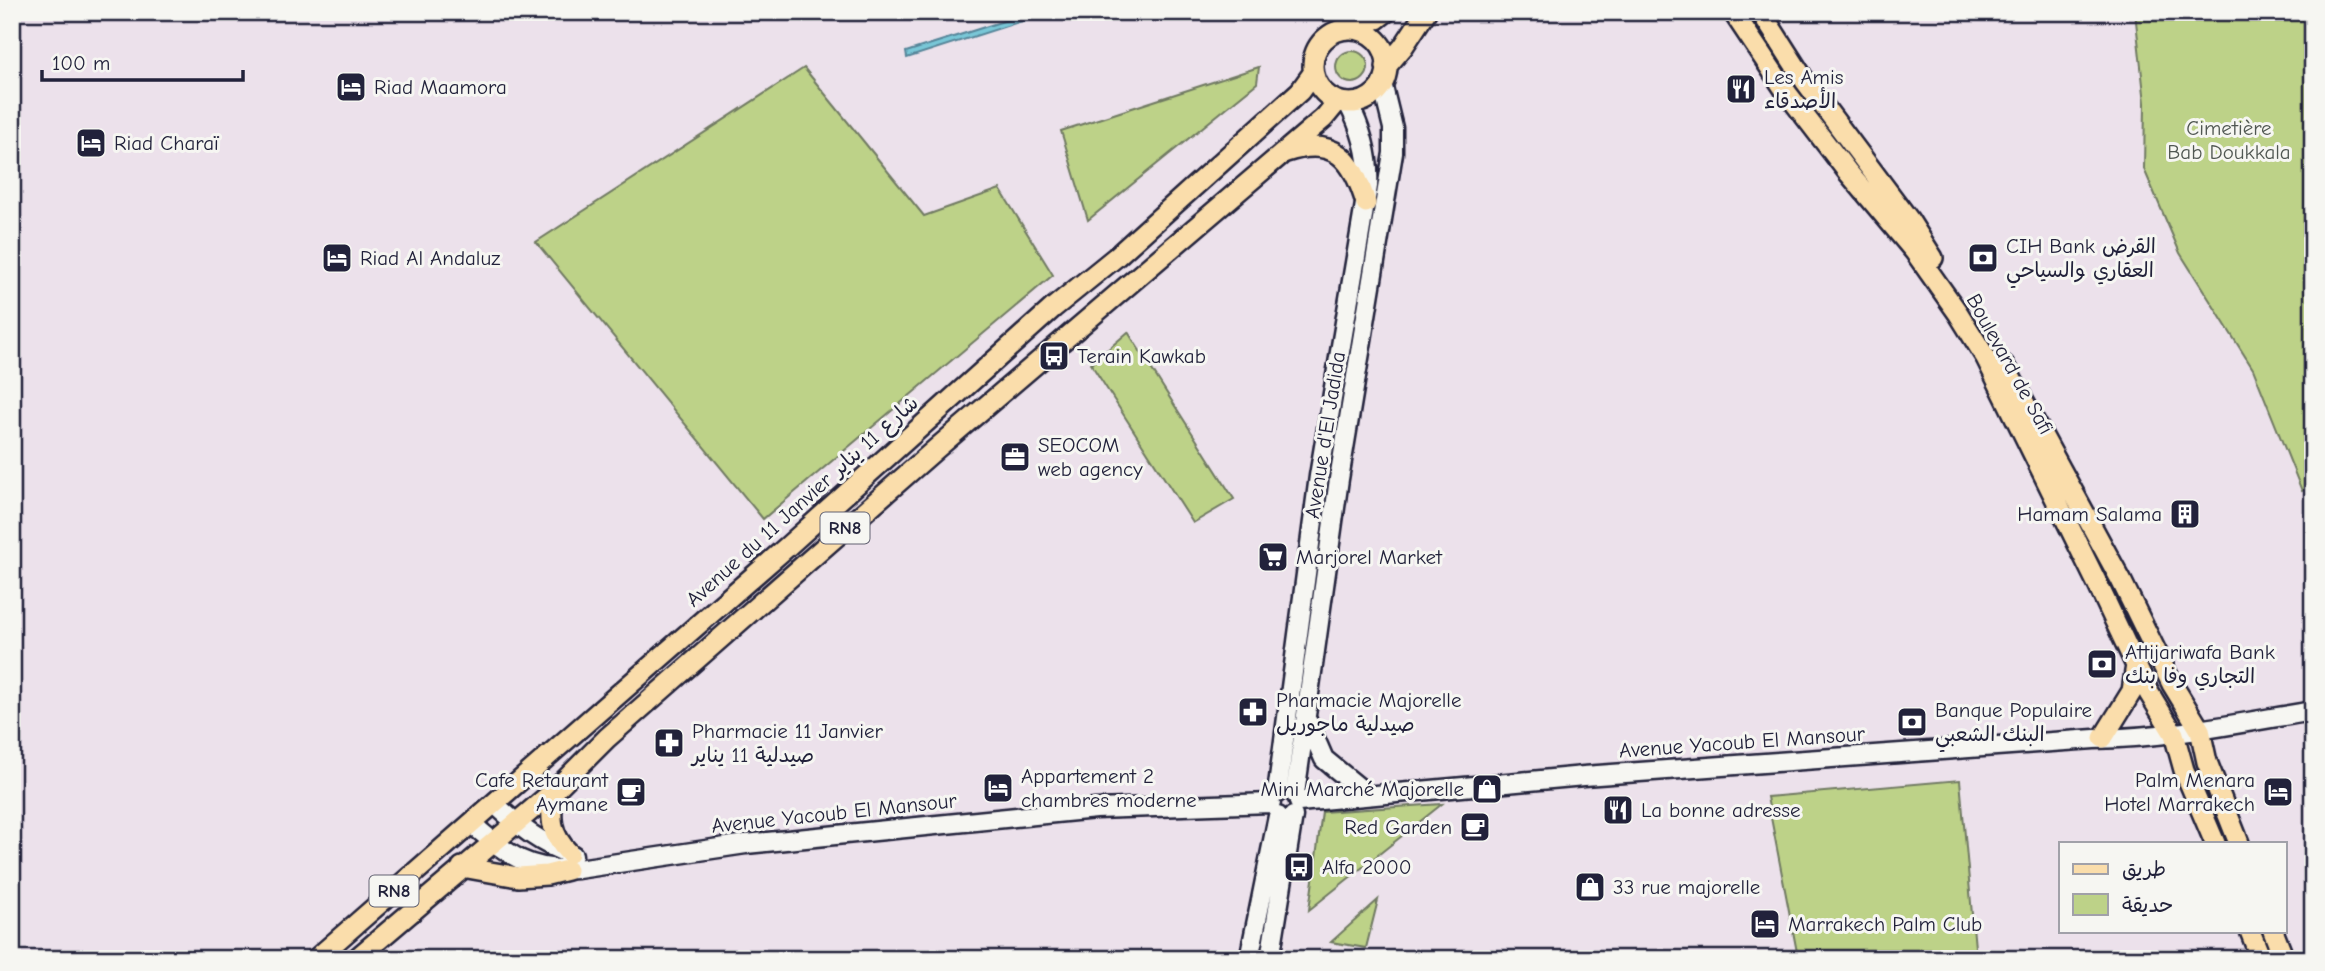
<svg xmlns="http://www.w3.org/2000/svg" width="2325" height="971" font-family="'Comic Neue','Playpen Sans Arabic',sans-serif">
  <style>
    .green { fill: #bdd288; stroke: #707a62; stroke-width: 2 }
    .water { fill: #79c7d7; stroke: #568599; stroke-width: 2 }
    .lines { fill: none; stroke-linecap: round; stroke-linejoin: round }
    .secondary-casing { stroke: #22223b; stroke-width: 23 }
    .primary-casing { stroke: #22223b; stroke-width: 24 }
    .secondary { stroke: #f6f6f2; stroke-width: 18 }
    .primary { stroke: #faddab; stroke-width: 19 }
    .labels { text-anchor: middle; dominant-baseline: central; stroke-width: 6; stroke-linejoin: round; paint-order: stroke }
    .shield { fill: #f6f6f2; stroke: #626272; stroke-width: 2 }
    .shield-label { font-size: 19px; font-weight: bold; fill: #22223b }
    .poi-label { font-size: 21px; fill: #22223b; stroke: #f6f6f2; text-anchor: start }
    .park-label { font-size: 21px; fill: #505752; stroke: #f6f6f2 }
    .street-label { font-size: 21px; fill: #22223b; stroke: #f6f6f2 }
  </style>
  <rect width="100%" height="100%" fill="#ece1eb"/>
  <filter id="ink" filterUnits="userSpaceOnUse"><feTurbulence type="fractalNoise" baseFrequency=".0143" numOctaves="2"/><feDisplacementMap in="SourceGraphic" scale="14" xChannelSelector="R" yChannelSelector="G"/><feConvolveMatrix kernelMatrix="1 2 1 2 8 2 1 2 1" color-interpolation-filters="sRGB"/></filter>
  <g filter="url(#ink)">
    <path class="green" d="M2135,12H2313V487L2302,491L2253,369L2180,253L2144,169L2145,103Z
      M1336 67a16 16 0 1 1 32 0a16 16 0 1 1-32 0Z
      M1259,67L1257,83L1088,220L1061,131Z
      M804,68L924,216L1000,189L1053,275L763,519L536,242Z
      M1128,332L1234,499L1193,523L1091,364Z
      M1960,780L1976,959H1824L1823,956L1797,952L1767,797Z
      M1442,804L1309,910L1322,812Z
      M1378,900L1366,948L1331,942Z"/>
    <path class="water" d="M1032,12H1050L907,58L906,52Z"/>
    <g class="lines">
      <g class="secondary-casing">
        <path id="secondary" d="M1308,722L1324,759L1368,795
          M1277,793L1319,476L1368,186C1370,156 1362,130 1348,103
          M1295,794L1339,479L1393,153V128L1382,83
          M1299,802L1584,776L2094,739C2168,738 2240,723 2313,711
          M495,804C518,826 542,845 573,855
          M472,824C507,855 530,872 578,869L746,844L1096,809L1271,803
          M1249,959L1278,816
          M1270,959L1293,816"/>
      </g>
      <g class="primary-casing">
        <path id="primary" d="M1733,12L1787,93L1847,171L1915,252L1958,313L1986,358L2097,583L2149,693L2174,734L2184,770L2215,843
          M1761,12L1805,81L1909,220L1933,258
          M1349,28L1377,19L1386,12
          M1313 66a37 37 0 1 1 74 0a37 37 0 1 1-74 0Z
          M1386,67L1403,47L1426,12
          M1286,152C1335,136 1353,159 1366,203
          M2004,365L2121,580L2172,684L2200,730L2207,762L2239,843
          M2103,738L2132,691L2136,665
          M555,790C549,816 550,834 569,853
          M462,867L518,877L547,875L567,870
          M2250,931L2261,959
          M2273,931L2284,959
          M316,959L788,546L1053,308L1116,257L1300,91L1313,73
          M356,959L555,790L607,738L937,448L1324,118L1338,101"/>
      </g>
      <use href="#secondary" class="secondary"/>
      <use href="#primary" class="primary"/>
    </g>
  </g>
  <defs>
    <g id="hotel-square" transform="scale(1.575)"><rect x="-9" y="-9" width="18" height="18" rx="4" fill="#22223b" stroke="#f6f6f2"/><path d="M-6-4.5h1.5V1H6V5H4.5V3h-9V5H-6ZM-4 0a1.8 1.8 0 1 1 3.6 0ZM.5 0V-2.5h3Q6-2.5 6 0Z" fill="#fff"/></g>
    <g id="restaurant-square" transform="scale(1.575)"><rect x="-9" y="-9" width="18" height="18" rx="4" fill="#22223b" stroke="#f6f6f2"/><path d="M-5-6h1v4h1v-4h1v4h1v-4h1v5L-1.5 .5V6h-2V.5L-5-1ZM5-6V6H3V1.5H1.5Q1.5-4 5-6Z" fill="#fff"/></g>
    <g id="bank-square" transform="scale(1.575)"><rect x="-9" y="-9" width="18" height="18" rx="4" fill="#22223b" stroke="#f6f6f2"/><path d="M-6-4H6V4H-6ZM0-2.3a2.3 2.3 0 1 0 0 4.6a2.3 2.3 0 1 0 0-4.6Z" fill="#fff"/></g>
    <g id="bus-square" transform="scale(1.575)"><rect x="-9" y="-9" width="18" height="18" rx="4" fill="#22223b" stroke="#f6f6f2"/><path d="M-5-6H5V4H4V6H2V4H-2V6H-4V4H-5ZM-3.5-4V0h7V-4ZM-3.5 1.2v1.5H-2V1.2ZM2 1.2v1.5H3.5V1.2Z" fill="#fff"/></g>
    <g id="office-square" transform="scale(1.575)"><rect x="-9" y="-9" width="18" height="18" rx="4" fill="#22223b" stroke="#f6f6f2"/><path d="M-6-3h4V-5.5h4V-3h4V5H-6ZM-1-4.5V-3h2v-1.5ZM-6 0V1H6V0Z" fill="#fff"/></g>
    <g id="building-square" transform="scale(1.575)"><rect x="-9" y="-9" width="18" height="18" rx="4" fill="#22223b" stroke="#f6f6f2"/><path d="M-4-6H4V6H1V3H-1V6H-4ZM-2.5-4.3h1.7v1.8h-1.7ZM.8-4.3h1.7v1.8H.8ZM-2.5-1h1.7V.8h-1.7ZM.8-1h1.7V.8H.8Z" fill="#fff"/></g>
    <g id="supermarket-square" transform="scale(1.575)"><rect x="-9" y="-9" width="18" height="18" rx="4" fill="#22223b" stroke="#f6f6f2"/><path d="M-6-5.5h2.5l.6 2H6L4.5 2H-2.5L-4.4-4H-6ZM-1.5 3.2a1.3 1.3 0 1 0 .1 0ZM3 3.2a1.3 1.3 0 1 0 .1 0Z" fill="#fff"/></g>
    <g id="pharmacy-square" transform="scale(1.575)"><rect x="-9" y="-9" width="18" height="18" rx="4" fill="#22223b" stroke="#f6f6f2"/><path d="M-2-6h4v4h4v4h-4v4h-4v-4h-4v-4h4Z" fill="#fff"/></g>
    <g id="shop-square" transform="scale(1.575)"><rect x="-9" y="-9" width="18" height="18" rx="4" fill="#22223b" stroke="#f6f6f2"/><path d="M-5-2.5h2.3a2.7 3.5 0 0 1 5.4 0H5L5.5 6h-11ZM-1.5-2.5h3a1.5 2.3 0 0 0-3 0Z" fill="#fff"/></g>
    <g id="cafe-square" transform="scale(1.575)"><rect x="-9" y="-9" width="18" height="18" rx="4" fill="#22223b" stroke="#f6f6f2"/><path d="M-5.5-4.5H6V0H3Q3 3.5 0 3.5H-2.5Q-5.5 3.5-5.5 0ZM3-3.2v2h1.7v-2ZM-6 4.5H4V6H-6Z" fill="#fff"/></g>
  </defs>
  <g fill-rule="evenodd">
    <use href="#hotel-square" x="351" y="87"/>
    <use href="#restaurant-square" x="1741" y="89"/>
    <use href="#hotel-square" x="91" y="143"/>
    <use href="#hotel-square" x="337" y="258"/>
    <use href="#bank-square" x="1983" y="258"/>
    <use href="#bus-square" x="1054" y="356"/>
    <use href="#office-square" x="1015" y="457"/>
    <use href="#building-square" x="2185" y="514"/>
    <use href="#supermarket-square" x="1273" y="557"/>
    <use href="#bank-square" x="2102" y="664"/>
    <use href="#pharmacy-square" x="1253" y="712"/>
    <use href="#bank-square" x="1912" y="722"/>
    <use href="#pharmacy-square" x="669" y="743"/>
    <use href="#hotel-square" x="998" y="788"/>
    <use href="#shop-square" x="1487" y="789"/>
    <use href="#cafe-square" x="631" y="792"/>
    <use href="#hotel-square" x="2278" y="792"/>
    <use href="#restaurant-square" x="1618" y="810"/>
    <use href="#cafe-square" x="1475" y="827"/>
    <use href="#bus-square" x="1299" y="867"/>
    <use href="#shop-square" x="1590" y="887"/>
    <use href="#hotel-square" x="1765" y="924"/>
  </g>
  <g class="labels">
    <g class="shield">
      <rect x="820.5" y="512.5" width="49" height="31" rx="5"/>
      <rect x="369.5" y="875.5" width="49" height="31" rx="5"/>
    </g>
    <g class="shield-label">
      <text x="845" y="528">RN8</text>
      <text x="394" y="891">RN8</text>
    </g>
    <g class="poi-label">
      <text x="1764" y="77">Les Amis<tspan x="1764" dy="24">الأصدقاء</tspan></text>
      <text x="374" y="87">Riad Maamora</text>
      <text x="114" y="143">Riad Charaï</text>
      <text x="2006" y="246">CIH Bank القرض<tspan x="2006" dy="24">العقاري والسياحي</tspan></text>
      <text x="360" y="258">Riad Al Andaluz</text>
      <text x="1077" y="356">Terain Kawkab</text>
      <text x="1038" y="445">SEOCOM<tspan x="1038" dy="24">web agency</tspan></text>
      <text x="2162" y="514" text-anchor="end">Hamam Salama</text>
      <text x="1296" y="557">Marjorel Market</text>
      <text x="2125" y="652">Attijariwafa Bank<tspan x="2125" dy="24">التجاري وفا بنك</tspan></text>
      <text x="1276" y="700">Pharmacie Majorelle<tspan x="1276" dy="24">صيدلية ماجوريل</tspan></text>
      <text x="1935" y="710">Banque Populaire<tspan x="1935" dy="24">البنك الشعبي</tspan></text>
      <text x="692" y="731">Pharmacie 11 Janvier<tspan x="692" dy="24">صيدلية 11 يناير</tspan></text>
      <text x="1021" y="776">Appartement 2<tspan x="1021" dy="24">chambres moderne</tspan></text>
      <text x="608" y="780" text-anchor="end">Cafe Retaurant<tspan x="608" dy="24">Aymane</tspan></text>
      <text x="2255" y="780" text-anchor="end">Palm Menara<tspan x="2255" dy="24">Hotel Marrakech</tspan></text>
      <text x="1464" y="789" text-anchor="end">Mini Marché Majorelle</text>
      <text x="1641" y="810">La bonne adresse</text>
      <text x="1452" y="827" text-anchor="end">Red Garden</text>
      <text x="1322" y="867">Alfa 2000</text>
      <text x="1613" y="887">33 rue majorelle</text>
      <text x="1788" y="924">Marrakech Palm Club</text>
    </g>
    <g class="park-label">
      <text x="2229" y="128">Cimetière<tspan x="2229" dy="24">Bab Doukkala</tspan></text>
    </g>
    <g class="street-label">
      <text transform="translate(2010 364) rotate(61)">Boulevard de Safi</text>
      <text transform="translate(1325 435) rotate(-81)">Avenue d'El Jadida</text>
      <text transform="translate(802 501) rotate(-42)">Avenue du 11 Janvier شارع 11 يناير</text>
      <text transform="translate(1742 742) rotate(-4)">Avenue Yacoub El Mansour</text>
      <text transform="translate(834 813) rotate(-6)">Avenue Yacoub El Mansour</text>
    </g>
  </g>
  <rect width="2325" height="971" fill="none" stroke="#f6f6f2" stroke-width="42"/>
  <rect x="21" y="21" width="2283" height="929" fill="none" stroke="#22223b" stroke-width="2.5" filter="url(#ink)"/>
  <rect x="2059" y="842" width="228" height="91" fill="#f6f6f2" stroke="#a1a1a9" stroke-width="2"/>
  <rect x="2073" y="864" width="35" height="10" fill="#faddab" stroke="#a1a1a9" stroke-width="2"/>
  <text x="2122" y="876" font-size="21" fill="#22223b">طريق</text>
  <rect x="2073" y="894" width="35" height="21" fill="#bdd288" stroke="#a1a1a9" stroke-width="2"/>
  <text x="2122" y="912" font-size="21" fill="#22223b">حديقة</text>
  <path d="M42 70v10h201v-10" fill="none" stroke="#22223b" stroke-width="3.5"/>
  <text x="52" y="70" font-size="21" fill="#22223b" stroke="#f6f6f2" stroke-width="5" paint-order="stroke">100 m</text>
</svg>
